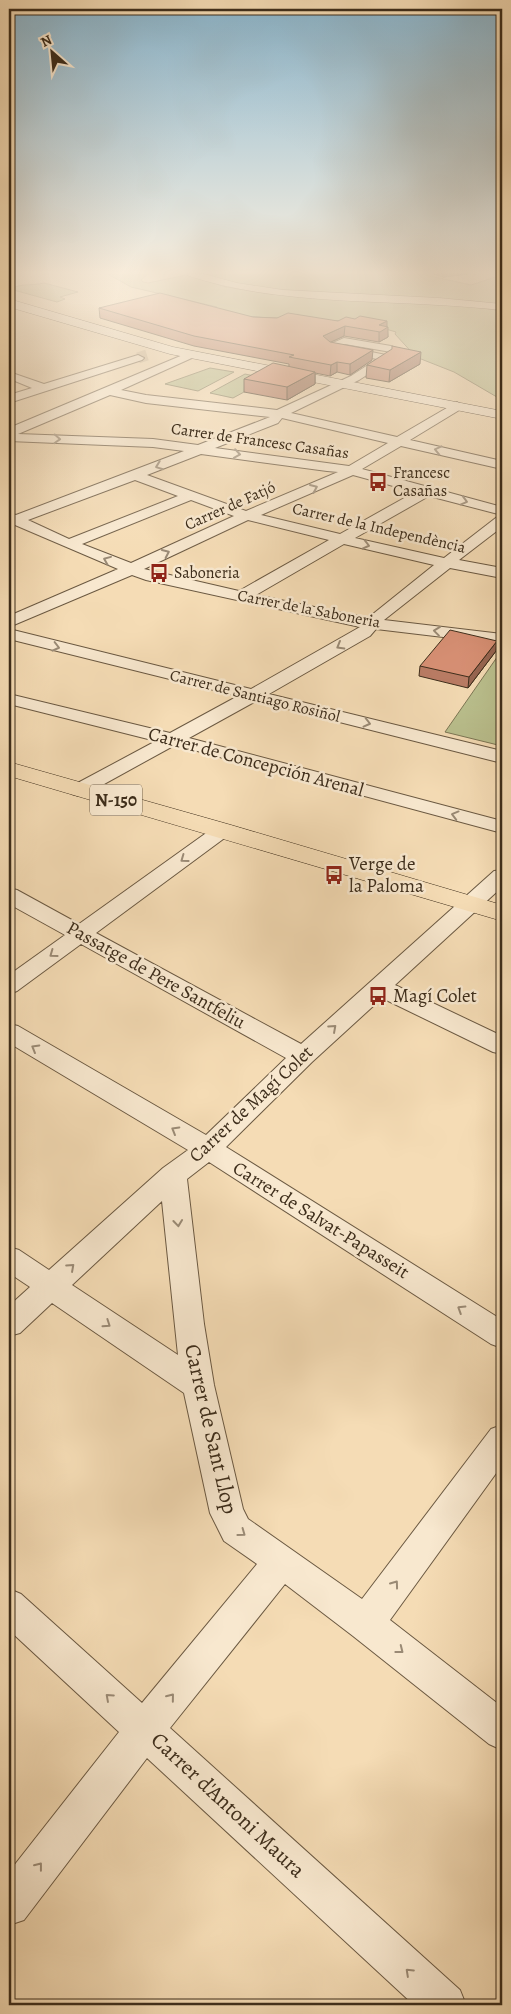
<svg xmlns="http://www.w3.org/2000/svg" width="511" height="2014" font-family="Alegreya,serif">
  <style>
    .green { fill: #bac08e; stroke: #7c7654 }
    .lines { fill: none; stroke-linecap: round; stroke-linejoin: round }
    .street-tunnel { stroke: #d0b996; stroke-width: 11; stroke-dasharray: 11 5.5; stroke-linecap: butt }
    .street-casing { stroke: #6b5942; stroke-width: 2 }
    .secondary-casing { stroke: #3d2d1b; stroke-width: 1 }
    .primary-casing { stroke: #3d2d1b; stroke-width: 1 }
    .street { fill: #f8e8cf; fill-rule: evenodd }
    .secondary { fill: #f8e8cf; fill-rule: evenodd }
    .primary { fill: #f5dcb5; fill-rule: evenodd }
    .wall { fill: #ba7c65; stroke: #3d2d1b }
    .shaded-wall { fill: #976552; stroke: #3d2d1b }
    .building { fill: #d89075; stroke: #3d2d1b }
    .oneway { stroke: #9a8a75 }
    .labels { text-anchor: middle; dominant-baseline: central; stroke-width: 5; stroke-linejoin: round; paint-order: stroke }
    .far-street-label { font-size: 16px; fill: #3d2d1b; stroke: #f8e8cf }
    .far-poi-label { font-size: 16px; fill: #3d2d1b; stroke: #f8e8cf; text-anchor: start }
    .shield { fill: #f8e8cf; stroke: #756551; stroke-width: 1 }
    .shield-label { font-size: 18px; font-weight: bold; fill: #3d2d1b }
    .street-label { font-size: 19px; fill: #3d2d1b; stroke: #f8e8cf }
    .poi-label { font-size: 19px; fill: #3d2d1b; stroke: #f8e8cf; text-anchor: start }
    .near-street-label { font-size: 22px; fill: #3d2d1b; stroke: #f8e8cf }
  </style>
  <rect width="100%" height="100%" fill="#f5dcb5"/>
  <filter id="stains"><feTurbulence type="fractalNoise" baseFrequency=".004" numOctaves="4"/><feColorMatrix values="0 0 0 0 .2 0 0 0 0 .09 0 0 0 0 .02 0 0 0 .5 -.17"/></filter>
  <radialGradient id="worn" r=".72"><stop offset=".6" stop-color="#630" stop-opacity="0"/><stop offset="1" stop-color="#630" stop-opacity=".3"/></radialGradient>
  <path class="green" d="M108,274H148L141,280L143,282L148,283L186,275L226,287L269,294L460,304L502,311V400L454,372L416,357L395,334L396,332C353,318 304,325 259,320C244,319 228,315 213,312L217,307L131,287Z
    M203,274H421L471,285L502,275V305L472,301L255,288Z
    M44,283L78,292L60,297L65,299L57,302L10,289C21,283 32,286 44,283Z
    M210,368L234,372L198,391L165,384Z
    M245,374L268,379L233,398L210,393Z
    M502,650V746L445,732Z"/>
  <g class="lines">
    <path class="street-tunnel" d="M138,358L147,355"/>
    <g class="street-casing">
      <path id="street" d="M344,338L391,346L397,349L391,352L345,344L342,346L386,355L390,360L359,380L291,413L397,437L457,402L463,406L461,409L410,440L502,461V469L401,446L362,469L502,507V515L429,496L355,538L444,558L497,517L502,516V527L459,560L502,568V578L450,568L384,620L502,634V644L376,629L370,636L269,694L502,751V763L256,701L189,738L502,821V833L175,745L86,794L79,796L72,794L69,790L72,786L156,741L9,704V694L170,733L238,696L9,639V629L251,689L360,627L146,580L132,575L9,627V616L118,569L15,525L9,526V513L16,515L184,451L153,447L9,441V428L190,352L194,353L196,355L194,357L121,390L146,395L277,410L351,376L377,359L330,350L324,347ZM110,395L146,403L270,417L198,445L153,439L18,434ZM282,418L388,443L349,466L215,448L278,423ZM201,454L327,471L338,472L246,511L147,475ZM353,475L415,492L340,534L261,515ZM135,480L178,496L69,539L28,520ZM191,500L234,516L131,563L82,544ZM248,520L329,540L239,591L144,569ZM344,544L434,565L368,618L256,595Z
        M138,355L144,358L142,360L9,403V395L32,388L15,381L9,382V375L15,374L44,384Z
        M223,824L230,826L233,830L230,834L96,933L301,1044L494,871L502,870V887L395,985L502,1036V1054L493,1052L382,998L312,1062L226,1147L502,1320V1348L491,1344L209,1162L187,1179L204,1324L214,1385L243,1509L248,1519L362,1599L491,1429L502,1425V1465L390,1620L502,1707V1750L489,1744L353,1636L285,1584L170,1728L460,1990L466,2005H414L147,1758L24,1920L9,1925V1872L119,1732L9,1630V1589L21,1594L142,1703L257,1564L224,1541L210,1513L184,1393L52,1303L20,1333L9,1336V1306L30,1287L9,1273V1247L19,1250L49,1270L163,1168L188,1150L9,1043V1024L18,1026L206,1135L286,1058L81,944L17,991L9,994V975L65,935L9,904V888L17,890L79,924L216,826ZM162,1201L178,1355L72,1285Z"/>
    </g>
    <g class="secondary-casing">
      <path id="secondary" d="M187,274H204L237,283L283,290L439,298L502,304V310C481,308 459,306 438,305C354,300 270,302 189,276Z
        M9,299L173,347L502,411V419L170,354L9,307Z"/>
    </g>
    <g class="primary-casing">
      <path id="primary" d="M9,762L231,825L502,905V921L9,776Z"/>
    </g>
    <use href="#street" class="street"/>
    <use href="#secondary" class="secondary"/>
    <use href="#primary" class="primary"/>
  </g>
  <path class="wall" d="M434,274H467L443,277Z
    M99,308L253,317L338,321L387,327L388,337L379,342L344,336L331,342L372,360L350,375L337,372L330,376L315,373V384L287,400L244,392V379L289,366V364L194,346L100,318Z
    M420,364L389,382L366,378L367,365Z
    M496,651L468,688L419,676L420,666Z"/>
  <path class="shaded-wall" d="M443,274H467L443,277Z
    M387,321V328L388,327V337L379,342V325Z
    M345,326L344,336L322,346L323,336Z
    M373,350L372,360L350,375V364Z
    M421,352L420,364L389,382L390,370Z
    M337,362V372L330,376L331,365Z
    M315,372V384L287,400V387Z
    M497,641L496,651L468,688L469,677Z"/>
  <path class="building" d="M160,293L253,317L277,318L288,313L338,321L346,317L355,319L360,316L387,321L379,325L388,327L380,332L345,326L323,336L330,342L373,350L350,364L337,362L331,365L289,357L294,355L194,336L99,308Z
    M392,346L421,352L390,370L367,365L392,349Z
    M273,363L315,372L287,387L244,379Z
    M450,630L497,641L469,677L420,666Z"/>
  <defs><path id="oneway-chevron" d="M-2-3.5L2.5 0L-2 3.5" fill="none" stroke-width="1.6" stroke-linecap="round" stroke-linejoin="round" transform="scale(1.25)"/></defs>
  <g class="oneway">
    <use href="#oneway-chevron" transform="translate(57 439) rotate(3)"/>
    <use href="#oneway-chevron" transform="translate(438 450) rotate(-167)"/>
    <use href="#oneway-chevron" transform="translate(237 454) rotate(8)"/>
    <use href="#oneway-chevron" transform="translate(159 466) rotate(159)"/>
    <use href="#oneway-chevron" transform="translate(314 488) rotate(-23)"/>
    <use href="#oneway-chevron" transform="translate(464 501) rotate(15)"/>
    <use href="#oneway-chevron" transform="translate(366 545) rotate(14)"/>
    <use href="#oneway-chevron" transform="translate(166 553) rotate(-25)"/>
    <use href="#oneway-chevron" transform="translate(107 560) rotate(-158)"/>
    <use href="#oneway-chevron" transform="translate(437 631) rotate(-173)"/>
    <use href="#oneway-chevron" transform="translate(340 646) rotate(150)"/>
    <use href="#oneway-chevron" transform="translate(56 647) rotate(14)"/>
    <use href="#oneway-chevron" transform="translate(367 723) rotate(14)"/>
    <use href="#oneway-chevron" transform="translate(455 815) rotate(-165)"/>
    <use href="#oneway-chevron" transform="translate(184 859) rotate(144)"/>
    <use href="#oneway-chevron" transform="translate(53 954) rotate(144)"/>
    <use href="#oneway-chevron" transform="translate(333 1028) rotate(-42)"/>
    <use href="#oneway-chevron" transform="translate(35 1048) rotate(-150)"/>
    <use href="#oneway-chevron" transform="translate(175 1130) rotate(-150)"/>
    <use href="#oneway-chevron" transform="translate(178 1223) rotate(84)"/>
    <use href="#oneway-chevron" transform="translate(71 1267) rotate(-42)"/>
    <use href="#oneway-chevron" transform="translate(461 1309) rotate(-148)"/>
    <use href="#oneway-chevron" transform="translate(107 1324) rotate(34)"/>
    <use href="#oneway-chevron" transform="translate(242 1533) rotate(36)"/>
    <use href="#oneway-chevron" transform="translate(395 1584) rotate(-54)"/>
    <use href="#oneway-chevron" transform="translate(400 1650) rotate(38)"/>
    <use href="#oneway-chevron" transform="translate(109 1697) rotate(-138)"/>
    <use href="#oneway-chevron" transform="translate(171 1697) rotate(-51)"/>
    <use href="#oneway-chevron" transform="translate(39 1866) rotate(-52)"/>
    <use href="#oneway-chevron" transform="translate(409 1972) rotate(-137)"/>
  </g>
  <linearGradient id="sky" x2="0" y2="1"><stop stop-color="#89b7d1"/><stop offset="0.49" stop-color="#faefde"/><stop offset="1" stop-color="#faefde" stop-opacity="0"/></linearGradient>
  <rect width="511" height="556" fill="url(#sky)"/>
  <defs>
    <g id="bus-bare" transform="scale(1.5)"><path d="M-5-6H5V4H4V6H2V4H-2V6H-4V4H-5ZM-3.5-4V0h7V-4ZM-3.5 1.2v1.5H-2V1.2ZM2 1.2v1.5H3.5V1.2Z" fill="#8f2418" stroke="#f8e8cf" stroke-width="2.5" paint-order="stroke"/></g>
  </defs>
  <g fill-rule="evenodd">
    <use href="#bus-bare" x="378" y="482"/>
    <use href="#bus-bare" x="159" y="573"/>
    <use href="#bus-bare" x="334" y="875"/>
    <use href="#bus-bare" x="378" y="996"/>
  </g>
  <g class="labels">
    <g class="far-street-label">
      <text transform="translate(260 441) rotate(8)">Carrer de Francesc Casañas</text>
      <text transform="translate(230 506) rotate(-24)">Carrer de Fatjó</text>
      <text transform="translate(379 528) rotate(13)">Carrer de la Independència</text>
      <text transform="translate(309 609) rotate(11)">Carrer de la Saboneria</text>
      <text transform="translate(255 696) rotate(14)">Carrer de Santiago Rosiñol</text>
    </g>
    <g class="far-poi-label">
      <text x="393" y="473">Francesc<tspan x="393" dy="18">Casañas</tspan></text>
      <text x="174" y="573">Saboneria</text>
    </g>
    <rect class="shield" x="90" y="784.5" width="52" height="31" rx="4"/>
    <g class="shield-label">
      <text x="116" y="800">N-150</text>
    </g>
    <g class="street-label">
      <text transform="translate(256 762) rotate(15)">Carrer de Concepción Arenal</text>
      <text transform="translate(156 975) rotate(29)">Passatge de Pere Santfeliu</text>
      <text transform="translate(251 1104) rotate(-43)">Carrer de Magí Colet</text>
      <text transform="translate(321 1220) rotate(32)">Carrer de Salvat-Papasseit</text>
    </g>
    <g class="poi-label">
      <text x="349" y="864">Verge de<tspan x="349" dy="22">la Paloma</tspan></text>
      <text x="393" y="996">Magí Colet</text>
    </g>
    <g class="near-street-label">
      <text transform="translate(211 1429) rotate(77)">Carrer de Sant Llop</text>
      <text transform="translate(228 1805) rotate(43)">Carrer d'Antoni Maura</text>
    </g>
  </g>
  <rect width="511" height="2014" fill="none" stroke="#f5dcb5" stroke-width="30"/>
  <rect x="10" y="10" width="491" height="1994" fill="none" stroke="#3d2d1b" stroke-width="2.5"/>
  <rect x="15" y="15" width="481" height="1984" fill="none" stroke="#3d2d1b"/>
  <g transform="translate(52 52) rotate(333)" stroke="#f8e8cf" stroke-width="4" paint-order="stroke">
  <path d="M0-4L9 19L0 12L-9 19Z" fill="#3d2d1b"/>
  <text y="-8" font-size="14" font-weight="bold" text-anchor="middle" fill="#3d2d1b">N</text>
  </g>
  <rect width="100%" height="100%" filter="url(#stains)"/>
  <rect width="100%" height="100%" fill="url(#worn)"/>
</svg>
